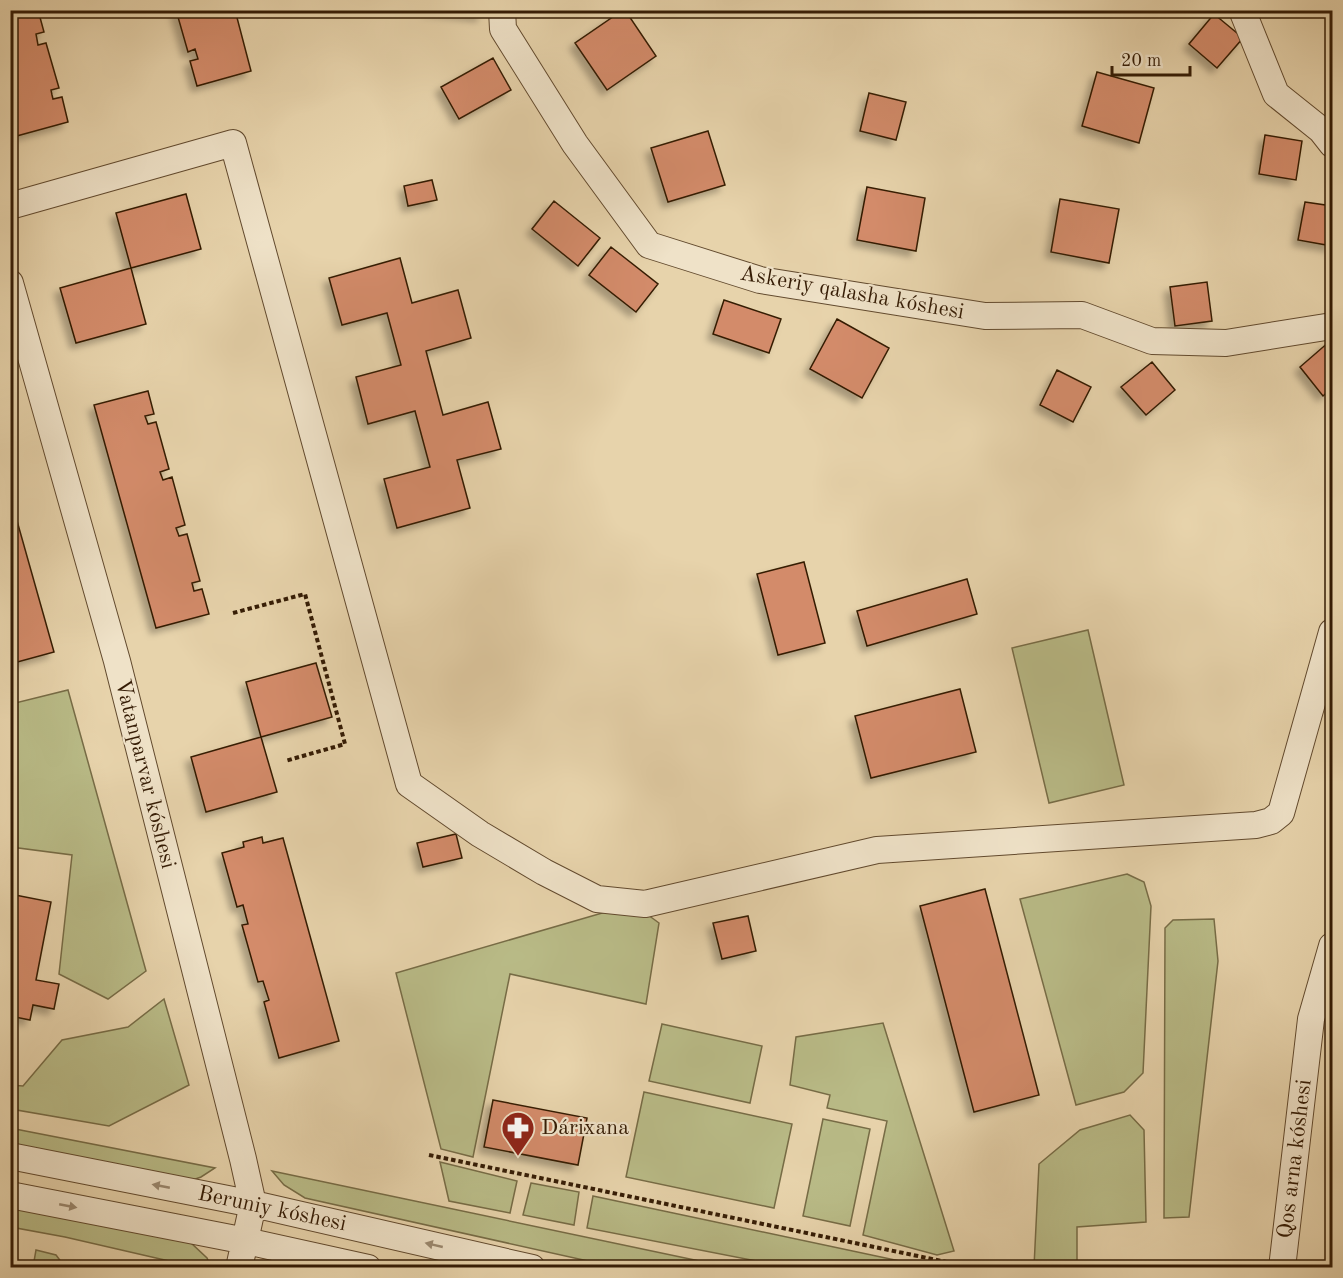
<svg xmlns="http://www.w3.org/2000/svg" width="1343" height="1278" font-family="'Old Standard TT',serif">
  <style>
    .green { fill: #b9bb87; stroke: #776c46; stroke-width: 1.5 }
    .building { fill: #d38b6a; stroke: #351c05; stroke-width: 1.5; filter: url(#shadow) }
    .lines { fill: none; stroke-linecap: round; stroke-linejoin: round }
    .street-casing { stroke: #624a2e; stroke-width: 28 }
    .path { stroke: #351c05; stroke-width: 4; stroke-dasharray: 4.5 3; stroke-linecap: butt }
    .street { stroke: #efe2c8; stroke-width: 26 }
    .oneway { fill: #9b8970 }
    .labels { text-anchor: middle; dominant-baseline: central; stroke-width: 4.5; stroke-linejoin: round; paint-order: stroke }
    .street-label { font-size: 22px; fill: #351c05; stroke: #efe2c8 }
    .poi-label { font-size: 22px; fill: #351c05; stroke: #efe2c8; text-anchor: start }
  </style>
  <defs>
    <filter id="shadow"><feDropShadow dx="-5.5" dy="5.5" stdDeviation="3" flood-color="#0004"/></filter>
  </defs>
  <rect width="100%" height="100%" fill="#e7d3ab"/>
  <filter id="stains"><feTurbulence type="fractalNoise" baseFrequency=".00333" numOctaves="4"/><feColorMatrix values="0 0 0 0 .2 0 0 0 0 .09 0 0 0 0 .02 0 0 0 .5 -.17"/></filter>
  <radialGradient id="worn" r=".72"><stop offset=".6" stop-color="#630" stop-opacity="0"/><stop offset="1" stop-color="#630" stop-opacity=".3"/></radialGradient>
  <path class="green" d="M1088,630L1124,785L1049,803L1012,648Z
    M68,690L146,971L108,999L59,974L72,855L11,847V704Z
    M1127,874L1144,882L1151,906L1143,1073L1124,1092L1076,1105L1020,899Z
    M633,904L659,923L646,1004L510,974L473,1157L441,1149L396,973Z
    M1214,919L1218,961L1189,1217L1164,1218L1165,928L1173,920Z
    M164,999L189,1085L109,1126L11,1109V1085L23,1086L62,1040L128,1027Z
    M883,1023L954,1251L937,1255L863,1235L887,1121L827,1108L830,1095L790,1085L796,1037Z
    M662,1024L762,1046L750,1103L649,1081Z
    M644,1092L792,1124L774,1208L626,1177Z
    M1130,1115L1144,1130L1146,1222L1077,1227V1267H1034L1039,1164L1080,1130Z
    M823,1119L870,1129L850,1226L803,1216Z
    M10,1128L215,1168L201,1177L190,1181L11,1144Z
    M440,1162L517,1181L510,1213L449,1201Z
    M272,1171L728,1267H615L305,1198L284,1185Z
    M531,1183L579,1192L574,1225L523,1215Z
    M593,1196L928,1267H929H787L587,1228Z
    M10,1207L191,1243L207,1258L211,1267H195L65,1237L11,1227Z
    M36,1250L56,1255L65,1267H33Z"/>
  <path class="building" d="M10,10H38L44,32L36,34L38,45L46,43L59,88L51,90L52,95L53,99L62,97L68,122L13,137L10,126Z
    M176,10H235L251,71L197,86L190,61L198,59L195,49L188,52Z
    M427,10H483L482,16Z
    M623,10H625L656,56L607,90L575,43Z
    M1214,14L1243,38L1217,68L1189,44Z
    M493,58L511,90L459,119L441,87Z
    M1097,72L1154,88L1139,143L1082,126Z
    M869,93L906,102L896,140L860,131Z
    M708,131L725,185L668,202L651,148Z
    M1265,135L1302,141L1296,180L1259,174Z
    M432,180L437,200L408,206L404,186Z
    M867,187L925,198L916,251L857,240Z
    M186,194L201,249L131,268L116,213Z
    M1060,199L1119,209L1109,263L1051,252Z
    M554,201L600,238L578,266L532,229Z
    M1305,202L1332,206V246L1298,240Z
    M611,247L658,284L636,312L589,275Z
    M400,258L412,303L458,290L471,338L426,351L443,415L488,402L501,449L457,460L470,508L397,528L384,479L430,467L415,411L368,424L356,377L401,365L387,313L342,325L329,278Z
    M131,268L146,324L76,343L60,288Z
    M1207,282L1212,321L1175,326L1170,287Z
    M724,300L781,319L769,353L713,334Z
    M837,319L889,348L862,398L810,369Z
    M1330,341L1332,344V388L1323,396L1300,367Z
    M1152,362L1175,390L1146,415L1121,387Z
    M1057,370L1091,387L1073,422L1040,405Z
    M148,391L154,414L145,416L148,424L156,422L169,469L160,472L163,480L172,477L185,525L176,528L179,536L187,534L200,581L192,583L194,591L202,589L209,614L156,628L94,405Z
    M10,496L54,652L10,664Z
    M804,562L825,643L778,655L757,574Z
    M967,579L977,614L867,646L857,611Z
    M316,663L332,717L261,737L246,682Z
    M960,689L976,752L871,778L855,716Z
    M261,737L277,792L206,812L191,757Z
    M456,834L462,858L423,867L417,843Z
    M262,837L263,843L283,838L339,1041L279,1058L264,1002L269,1000L263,981L258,982L242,925L248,924L243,905L237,907L222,853L244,847L243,842Z
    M985,889L1039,1095L974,1112L920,906Z
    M10,894L51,902L36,980L59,984L54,1009L33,1005L30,1020L10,1016Z
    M748,916L756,951L722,959L713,923Z
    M493,1100L587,1118L578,1165L484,1147Z"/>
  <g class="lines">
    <g class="street-casing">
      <path id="street" d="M502,10L503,29L575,144L649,245L760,280L985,316L1082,315L1152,341L1226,343L1332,326
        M1242,10L1276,94L1321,130L1332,144
        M10,206L233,143L409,784L480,834L544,872L597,899L645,904L877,850L1256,825L1271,821L1281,813L1332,632
        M10,283L117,661L243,1159L253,1204L239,1268
        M10,1156L253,1204L532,1268
        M10,1195L246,1241L368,1268
        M1282,1268L1311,1019L1332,946"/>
    </g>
    <path class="path" d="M233,613L305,594L345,744L285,761
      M429,1155L971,1267"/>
    <use href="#street" class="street"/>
  </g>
  <defs><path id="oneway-solid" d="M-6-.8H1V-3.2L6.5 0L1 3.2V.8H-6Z" transform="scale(1.5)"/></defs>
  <g class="oneway">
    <use href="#oneway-solid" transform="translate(161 1186) rotate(-169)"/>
    <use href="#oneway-solid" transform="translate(68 1206) rotate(11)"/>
    <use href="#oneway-solid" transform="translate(434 1245) rotate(-167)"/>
  </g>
  <defs>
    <g id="pharmacy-pin" transform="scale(1.725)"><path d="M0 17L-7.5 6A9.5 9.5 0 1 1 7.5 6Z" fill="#8f2418" stroke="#efe2c8"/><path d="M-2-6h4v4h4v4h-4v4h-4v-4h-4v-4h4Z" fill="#fff"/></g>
  </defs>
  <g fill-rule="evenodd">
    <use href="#pharmacy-pin" x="518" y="1128"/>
  </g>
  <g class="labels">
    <g class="street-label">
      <text transform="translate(852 293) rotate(10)">Askeriy qalasha kóshesi</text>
      <text transform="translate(145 774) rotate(76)">Vatanparvar kóshesi</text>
      <text transform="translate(1295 1159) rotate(-83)">Qos arna kóshesi</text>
      <text transform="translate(272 1209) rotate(12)">Beruniy kóshesi</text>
    </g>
    <g class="poi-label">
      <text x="541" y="1128">Dárixana</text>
    </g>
  </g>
  <rect width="1343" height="1278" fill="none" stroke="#e7d3ab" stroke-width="36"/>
  <rect x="12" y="12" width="1319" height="1254" fill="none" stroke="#351c05" stroke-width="3"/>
  <rect x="18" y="18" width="1307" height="1242" fill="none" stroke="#351c05" stroke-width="1.5"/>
  <path d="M1112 66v9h78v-9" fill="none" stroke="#351c05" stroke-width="3"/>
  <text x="1121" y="66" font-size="18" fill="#351c05" stroke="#efe2c8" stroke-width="4.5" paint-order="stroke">20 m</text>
  <rect width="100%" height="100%" filter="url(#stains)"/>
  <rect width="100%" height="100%" fill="url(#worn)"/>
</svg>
